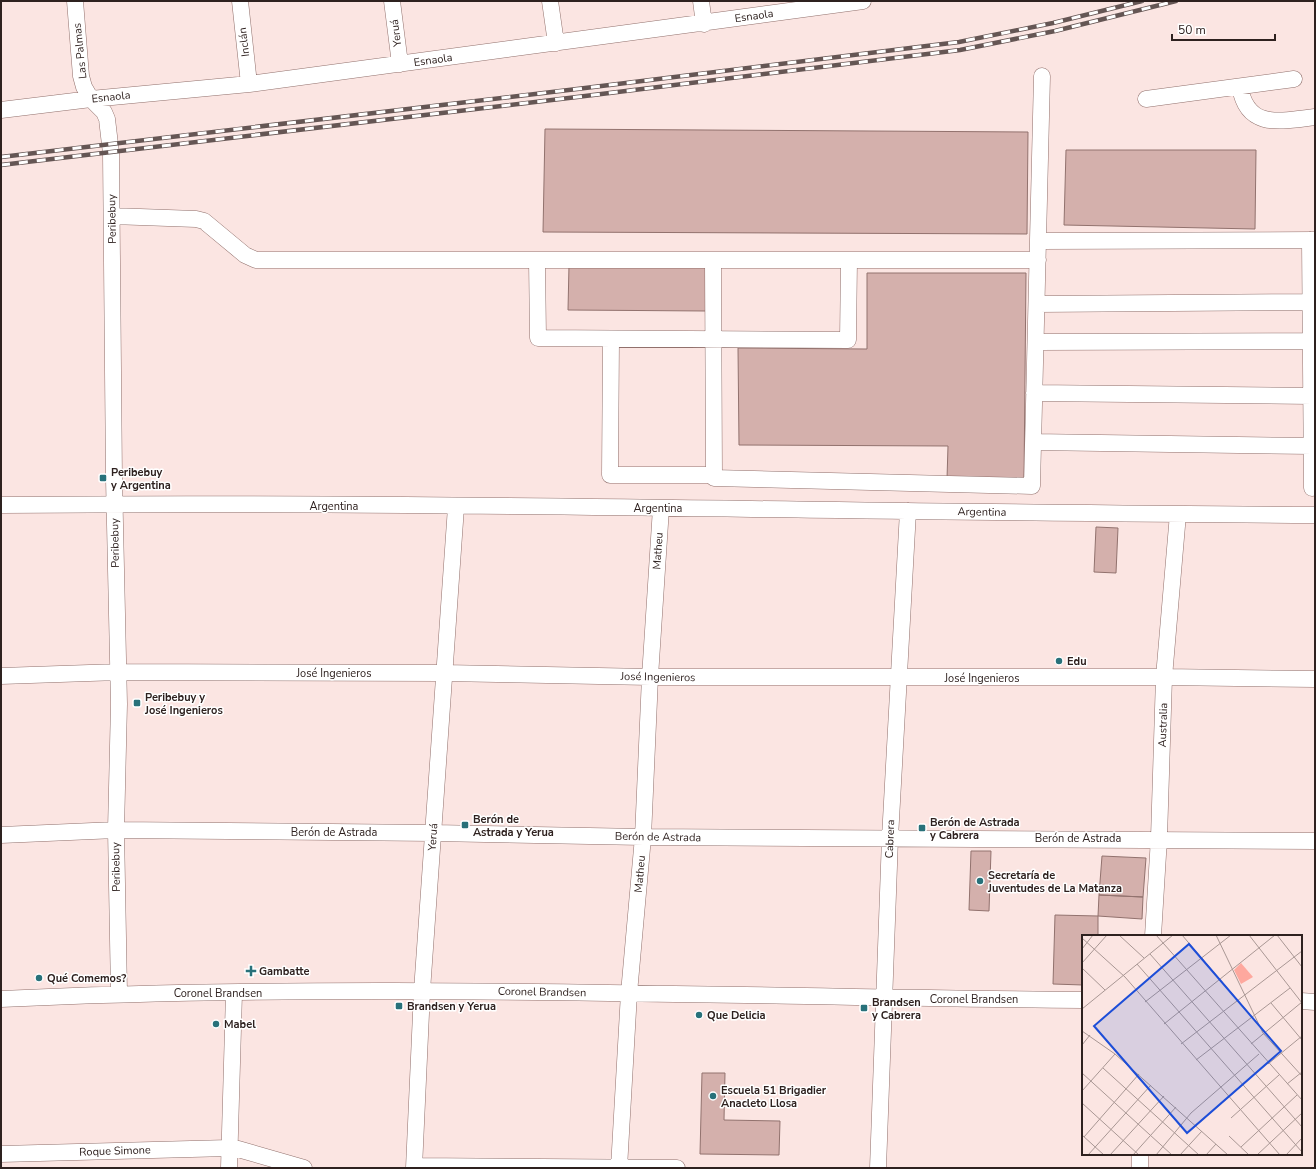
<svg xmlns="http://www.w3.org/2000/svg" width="1316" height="1169" font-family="'Nunito Sans',sans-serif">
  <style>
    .building { fill: #d4b0ac; stroke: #92726e }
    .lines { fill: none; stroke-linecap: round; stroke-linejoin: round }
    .minor-casing { stroke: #91706c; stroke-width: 17 }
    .minor { stroke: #fff; stroke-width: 16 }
    .rail-casing { stroke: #655654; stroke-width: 4.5 }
    .rail { stroke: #fff; stroke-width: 3; stroke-dasharray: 9; stroke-linecap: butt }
    .poi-dot { fill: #28717a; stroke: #fff; stroke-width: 1.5 }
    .labels { text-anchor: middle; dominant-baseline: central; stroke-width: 3; stroke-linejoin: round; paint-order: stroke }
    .street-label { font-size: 11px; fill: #2e211f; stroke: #fff }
    .poi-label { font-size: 11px; font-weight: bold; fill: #2e211f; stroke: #fff; text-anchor: start }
    .inset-road { fill: none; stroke: #a99794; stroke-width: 1 }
    .view { fill: #1d4ed8; fill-opacity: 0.15; stroke: #1d4ed8; stroke-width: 2 }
    .inset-edge { fill: none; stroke: #2e211f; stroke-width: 2 }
  </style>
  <rect width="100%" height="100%" fill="#fbe5e2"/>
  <path class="building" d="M545,129L1028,132L1027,234L543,232Z
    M1066,150H1256L1255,229L1064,225Z
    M569,265L706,267V311L568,310Z
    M867,273H1026L1024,479H947L948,446L739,445L738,348L867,349Z
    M1096,527L1118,528L1116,573L1094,572Z
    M971,851H991L989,911L969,910Z
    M1102,856L1146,858L1143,897L1099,895Z
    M1099,895L1143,897L1142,919L1098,916Z
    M1055,915L1098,916V936H1083V985L1053,984Z
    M702,1073H725L724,1120L780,1121L779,1155L700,1154Z"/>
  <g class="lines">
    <g class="minor-casing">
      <path id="minor" d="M75,1L81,76L84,87L91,99L104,112L107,119L111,153L114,479L119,704L116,830L119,993
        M240,1L249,84
        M392,1L400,64
        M550,1L556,43
        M701,1L704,24
        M1240,87C1247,130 1281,121 1315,117
        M1146,99L1294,79
        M1,110L91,99L249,84L863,1
        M112,216L196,219L204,221L245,255L256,260H1038
        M1310,240L1312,488
        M1038,241L1315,240
        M537,260L538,338L848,340L849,260
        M713,260L714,478L1032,486L1042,76
        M1037,304L1311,302
        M611,339L610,475H714
        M1036,342L1311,341
        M1034,393L1312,396
        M1033,442L1312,446
        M1,505C439,501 877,513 1315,515
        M1,676L119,672L444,673L650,677H1164L1315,679
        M1,835L116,830L434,833L643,837L1315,841
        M1153,936L1159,838L1164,677L1178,514
        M1,999C361,982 723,997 1083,1000
        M1301,1001L1315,1002
        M1,1154L229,1148L238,1149L304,1168
        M414,1166L677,1168
        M229,1168L234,993
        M414,1168L422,991L456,507
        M619,1168L629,993L643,837L650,677L661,508
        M878,1168L890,838L908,511
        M1140,1168V1154"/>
    </g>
    <use href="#minor" class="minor"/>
    <g class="rail-casing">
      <path id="rail" d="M1,157L577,89L959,42L1053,23L1142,1
        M1,165L577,97L960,50L1055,31L1176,1"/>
    </g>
    <use href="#rail" class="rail"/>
  </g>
  <g class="poi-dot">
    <rect x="99" y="474" width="8" height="8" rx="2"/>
    <circle cx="1059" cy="661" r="4"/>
    <rect x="133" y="699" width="8" height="8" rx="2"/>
    <rect x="461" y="821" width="8" height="8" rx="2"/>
    <rect x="918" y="824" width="8" height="8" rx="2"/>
    <circle cx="980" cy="881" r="4"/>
    <path d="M249 965h4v4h4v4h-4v4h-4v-4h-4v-4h4z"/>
    <circle cx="39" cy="978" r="4"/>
    <rect x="395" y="1002" width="8" height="8" rx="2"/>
    <rect x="860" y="1004" width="8" height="8" rx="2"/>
    <circle cx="699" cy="1015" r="4"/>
    <circle cx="216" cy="1024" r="4"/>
    <circle cx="713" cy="1096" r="4"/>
  </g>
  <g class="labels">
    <g class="street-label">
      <text transform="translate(754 16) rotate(-8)">Esnaola</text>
      <text transform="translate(396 33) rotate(-97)">Yeruá</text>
      <text transform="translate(244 42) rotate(-97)">Inclán</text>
      <text transform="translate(80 51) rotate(-96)">Las Palmas</text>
      <text transform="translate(433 60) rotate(-8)">Esnaola</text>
      <text transform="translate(111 97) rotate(-6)">Esnaola</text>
      <text transform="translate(112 219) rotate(-91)">Peribebuy</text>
      <text x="334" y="506">Argentina</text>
      <text x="658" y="508">Argentina</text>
      <text transform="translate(982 512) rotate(1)">Argentina</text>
      <text transform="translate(115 543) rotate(-91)">Peribebuy</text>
      <text transform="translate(658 551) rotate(-86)">Matheu</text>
      <text x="334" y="673">José Ingenieros</text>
      <text transform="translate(658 677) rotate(1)">José Ingenieros</text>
      <text x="982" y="678">José Ingenieros</text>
      <text transform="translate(1163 725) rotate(-88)">Australia</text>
      <text x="334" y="832">Berón de Astrada</text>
      <text transform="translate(433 837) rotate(-86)">Yeruá</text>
      <text transform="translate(658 837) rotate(1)">Berón de Astrada</text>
      <text x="1078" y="838">Berón de Astrada</text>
      <text transform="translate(890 839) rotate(-88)">Cabrera</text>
      <text transform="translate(116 867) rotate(-91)">Peribebuy</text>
      <text transform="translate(640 874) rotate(-85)">Matheu</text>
      <text transform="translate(542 992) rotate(1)">Coronel Brandsen</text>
      <text x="218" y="993">Coronel Brandsen</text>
      <text x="974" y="999">Coronel Brandsen</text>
      <text transform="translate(115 1151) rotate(-2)">Roque Simone</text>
    </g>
    <g class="poi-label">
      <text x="111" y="472">Peribebuy<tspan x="111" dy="13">y Argentina</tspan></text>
      <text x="1067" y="661">Edu</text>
      <text x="145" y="697">Peribebuy y<tspan x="145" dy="13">José Ingenieros</tspan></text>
      <text x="473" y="819">Berón de<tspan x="473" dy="13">Astrada y Yerua</tspan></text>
      <text x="930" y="822">Berón de Astrada<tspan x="930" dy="13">y Cabrera</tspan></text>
      <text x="988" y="875">Secretaría de<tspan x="988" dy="13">Juventudes de La Matanza</tspan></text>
      <text x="259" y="971">Gambatte</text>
      <text x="47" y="978">Qué Comemos?</text>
      <text x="872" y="1002">Brandsen<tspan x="872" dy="13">y Cabrera</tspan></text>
      <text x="407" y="1006">Brandsen y Yerua</text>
      <text x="707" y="1015">Que Delicia</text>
      <text x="224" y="1024">Mabel</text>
      <text x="721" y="1090">Escuela 51 Brigadier<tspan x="721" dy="13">Anacleto Llosa</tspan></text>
    </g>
  </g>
  <g transform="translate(1082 935)">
    <rect width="220" height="220" fill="#fbe5e2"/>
    <path d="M159,28L171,42L159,49L152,35Z" fill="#fea89e"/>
    <path class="inset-road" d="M37,0L62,23M74,0L220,165M100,0L170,82M134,0L181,98L220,141M167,0L220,68M195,0L220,32M0,3L43,42L198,220M0,14L11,0M68,19L220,192M0,28L25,0M55,29L220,217M0,33L23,55M63,67L149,0M189,68L220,105M0,74L91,0M82,89L193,0M0,96L33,119L146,220M99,109L220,16M169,109L220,67M0,110L8,100M114,125L208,53M186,129L220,101M21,133L117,220M0,138L90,220M205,149L220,137M0,156L33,119M0,168L57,220M149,183L197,140M0,200L22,220M147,201L167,220M2,202L57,139M159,212L215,160M6,220L69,150M28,220L82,161M51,220L94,172M74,220L109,178L177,119M98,220L120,196M124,220L134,209M175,220L220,178M204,220L220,203"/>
    <path class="view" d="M107,9L199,116L105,198L12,91Z"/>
    <rect width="220" height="220" class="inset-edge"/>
  </g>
  <rect width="1316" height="1169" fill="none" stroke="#2e211f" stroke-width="4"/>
  <path d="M1172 34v6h103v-6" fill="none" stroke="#2e211f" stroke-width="2"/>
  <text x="1178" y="34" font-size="12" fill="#2e211f" stroke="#ffffff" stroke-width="3" paint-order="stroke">50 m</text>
</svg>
